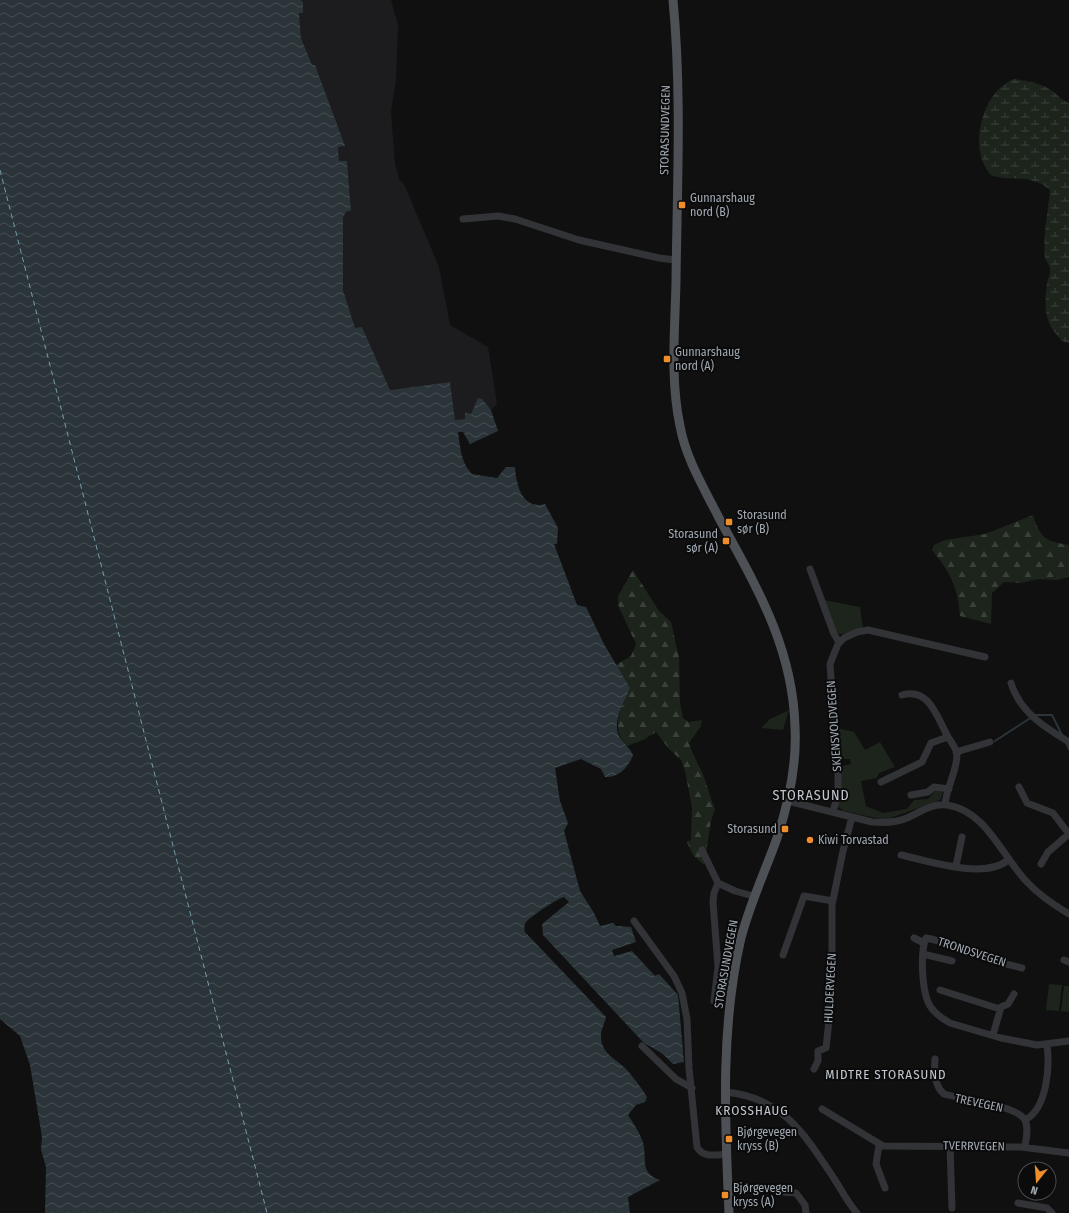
<svg xmlns="http://www.w3.org/2000/svg" width="1069" height="1213" font-family="'Fira Sans Condensed',sans-serif">
  <style>
    .built { fill: #1c1c1e }
    .green { fill: #1c241c }
    .forest { fill: url(#forest-firs) }
    .wetland { fill: url(#wetland-marsh) }
    .water { fill: url(#water-waves) }
    .lines { fill: none; stroke-linecap: round; stroke-linejoin: round }
    .stream { stroke: #2a3439; stroke-width: 2 }
    .ferry { stroke: #789dad; stroke-width: 1; stroke-dasharray: 5 4; stroke-linecap: butt }
    .minor { stroke: #313336; stroke-width: 7 }
    .major { stroke: #4d5055; stroke-width: 9 }
    .poi-dot { fill: #ed8d2c; stroke: #0b0b0c; stroke-width: 1.5 }
    .labels { text-anchor: middle; dominant-baseline: central; stroke-width: 4; stroke-linejoin: round; paint-order: stroke }
    .street-label { font-size: 12px; fill: #a1a9b2; stroke: #0b0b0c }
    .poi-label { font-size: 12px; fill: #a1a9b2; stroke: #0b0b0c; text-anchor: start }
    .neighbourhood-label { font-size: 13px; letter-spacing: 1px; fill: #c2c7ce; stroke: #0b0b0c }
    .quarter-label { font-size: 14px; letter-spacing: 1px; fill: #c2c7ce; stroke: #0b0b0c }
  </style>
  <defs>
    <pattern id="forest-firs" width="22" height="20" patternUnits="userSpaceOnUse"><rect width="22" height="20" fill="#1c241c"/><path d="M5 1l3.5 6h-7zM16 11l3.5 6h-7z" fill="#3a413b"/></pattern>
    <pattern id="wetland-marsh" width="20" height="14" patternUnits="userSpaceOnUse"><rect width="20" height="14" fill="#1c241c"/><path d="M1 5h8M5 5V1M11 12h8M15 12V8" fill="none" stroke="#3a413b"/></pattern>
    <pattern id="water-waves" width="16" height="10" patternUnits="userSpaceOnUse"><rect width="16" height="10" fill="#2a3439"/><path d="M0 5q4-4 8 0t8 0" fill="none" stroke="#464f53"/></pattern>
  </defs>
  <rect width="100%" height="100%" fill="#101011"/>
  <path class="built" d="M301,0H391L398,25L396,79L391,112L395,164L399,179L404,184L439,267L450,325L488,347L497,404L491,410L482,399L477,401L471,414H465L466,419L455,420L450,382L390,390L362,327L355,329L343,290V217L347,211H351L347,162L339,161L338,147L344,146L301,38L299,13H303V2Z"/>
  <path class="green" d="M824,600L860,607L863,628C854,629 843,638 835,632Z
    M789,710L783,730L761,728L770,719Z
    M837,728L854,732L865,750L880,742L895,767L879,773L877,778L861,781L866,806L883,813L907,809L914,800L928,799L937,789L943,793L940,800L885,820L844,811L837,806L842,766L851,764L850,759H840Z
    M1049,984L1062,985L1059,1011L1046,1010Z
    M1064,986H1069V1012L1061,1011Z"/>
  <path class="forest" d="M1033,515C1040,538 1045,541 1069,545V577L1057,580L1038,579L1021,583L1004,582L992,593L991,624L960,616C958,587 950,572 932,550L934,545L945,540L985,534Z
    M633,570L659,611L671,622L679,658L680,702L683,718L689,722L702,720L701,726L689,743C693,757 702,769 706,783C709,792 711,800 715,809L711,821L704,865L693,855L687,842L691,840L692,807L685,771L681,760L669,749L656,732L643,740L627,746C609,729 622,707 630,689L616,665L631,656L636,644L618,605V596Z"/>
  <path class="wetland" d="M1014,79C1026,81 1041,83 1051,90C1058,95 1061,100 1069,103V343C1063,343 1060,339 1057,335C1043,320 1045,301 1047,283C1048,278 1051,274 1050,268C1049,264 1046,262 1045,257C1043,235 1048,212 1050,190C1027,172 1012,183 991,175C967,149 982,91 1014,79Z"/>
  <path class="water" d="M0,0H301L303,2V13H299L301,38L312,65H315L345,146L338,147L339,161H347L351,211H347L343,217V290L355,328L362,327L390,390L450,382L455,420L465,419V413L471,414L478,398L482,399L491,410L498,431L470,444L463,432H458C460,447 461,463 472,474L497,478L506,467H515C516,484 522,510 545,504L558,528L557,544H554L577,605L586,607L604,644L630,688C625,702 613,719 618,734C621,742 630,747 633,755C629,767 618,778 605,777L601,769L581,759L555,768L560,801L568,823L564,831L580,891L594,913L600,926L613,923L616,926L631,927L636,942L612,950L614,956L632,951L655,976L659,974L678,995L684,1062L673,1064L663,1054L643,1042L543,935L542,924L569,902L564,897C558,898 530,917 526,922C524,925 524,929 525,932L606,1017C605,1023 600,1031 601,1038C602,1054 616,1059 626,1069C634,1078 641,1087 647,1097L645,1102L636,1105L628,1115C633,1123 639,1131 642,1140C649,1157 637,1172 660,1180L628,1197L630,1213H45L46,1167L41,1150L42,1137L30,1065L20,1036L0,1019Z"/>
  <g class="lines">
    <path class="stream" d="M995,741L1035,715H1052L1062,735
      M1066,743L1069,749"/>
    <path class="ferry" d="M0,170L267,1213"/>
    <path class="minor" d="M463,219L498,216L515,219L579,240L659,258L676,260
      M810,569L834,634L839,642
      M1011,683C1020,712 1044,727 1069,742
      M902,695C929,687 937,717 947,735C950,741 956,747 957,754C957,772 946,788 945,805
      M956,752L990,742
      M881,782L922,762L931,743L948,737
      M1019,787L1027,803L1053,813L1069,834
      M911,795L928,792L934,787L949,789
      M788,801L872,822C884,823 896,823 907,818C920,812 932,803 947,805C987,811 1002,857 1028,883C1040,896 1054,905 1069,914
      M833,812L838,793V775L830,664L838,644L844,638L857,632L868,630L985,657
      M702,850L718,883L735,891L753,896
      M901,855C929,861 985,880 1008,860
      M1041,864L1048,852L1069,834
      M956,866L962,837
      M634,921L674,976L682,993L687,1019L689,1068L697,1147C703,1158 715,1155 727,1154
      M914,938L924,943
      M923,954L952,961
      M783,955L804,896L833,901
      M1064,960L1069,962
      M1022,968C1010,965 997,962 986,958C966,950 947,942 926,938C920,952 922,988 928,1002C932,1012 941,1018 950,1023L1001,1038L1037,1045L1069,1041
      M940,990L1000,1009
      M714,1001L718,967L713,902L714,893L718,883
      M993,1035L1001,1007L1008,1004L1014,994
      M642,1046L676,1079L692,1088
      M935,1059C934,1071 934,1086 944,1094C960,1099 1017,1105 1025,1120C1029,1128 1026,1139 1025,1147
      M814,1069L818,1061V1051L826,1048L832,993V905L843,851L852,817
      M725,1092C783,1097 805,1135 835,1180C842,1191 848,1203 857,1213
      M822,1109L883,1146L1021,1147L1069,1153
      M1025,1120C1047,1109 1050,1067 1047,1045
      M879,1145L876,1164L885,1188
      M950,1145L952,1208
      M783,1192L796,1193L805,1205L806,1213
      M1018,1203L1047,1208L1052,1213"/>
    <path class="major" d="M673,0C682,94 677,188 676,282C675,329 670,379 680,426C686,459 704,488 719,518C756,586 793,647 795,727C797,765 789,802 777,838C765,872 750,903 741,938C720,1028 725,1121 729,1213"/>
  </g>
  <g class="poi-dot">
    <rect x="678" y="201" width="8" height="8" rx="2"/>
    <rect x="663" y="355" width="8" height="8" rx="2"/>
    <rect x="725" y="518" width="8" height="8" rx="2"/>
    <rect x="722" y="537" width="8" height="8" rx="2"/>
    <rect x="781" y="825" width="8" height="8" rx="2"/>
    <circle cx="810" cy="840" r="4"/>
    <rect x="725" y="1135" width="8" height="8" rx="2"/>
    <rect x="721" y="1191" width="8" height="8" rx="2"/>
  </g>
  <g class="labels">
    <g class="street-label">
      <text transform="translate(665 130) rotate(-89)">STORASUNDVEGEN</text>
      <text transform="translate(834 726) rotate(-94)">SKJENSVOLDVEGEN</text>
      <text transform="translate(972 952) rotate(18)">TRONDSVEGEN</text>
      <text transform="translate(726 964) rotate(-80)">STORASUNDVEGEN</text>
      <text transform="translate(830 988) rotate(-87)">HULDERVEGEN</text>
      <text transform="translate(979 1103) rotate(12)">TREVEGEN</text>
      <text transform="translate(974 1146) rotate(1)">TVERRVEGEN</text>
    </g>
    <g class="poi-label">
      <text x="690" y="198">Gunnarshaug<tspan x="690" dy="14">nord (B)</tspan></text>
      <text x="675" y="352">Gunnarshaug<tspan x="675" dy="14">nord (A)</tspan></text>
      <text x="737" y="515">Storasund<tspan x="737" dy="14">sør (B)</tspan></text>
      <text x="718" y="534" text-anchor="end">Storasund<tspan x="718" dy="14">sør (A)</tspan></text>
      <text x="777" y="829" text-anchor="end">Storasund</text>
      <text x="818" y="840">Kiwi Torvastad</text>
      <text x="737" y="1132">Bjørgevegen<tspan x="737" dy="14">kryss (B)</tspan></text>
      <text x="733" y="1188">Bjørgevegen<tspan x="733" dy="14">kryss (A)</tspan></text>
    </g>
    <g class="neighbourhood-label">
      <text x="886" y="1074">MIDTRE STORASUND</text>
      <text x="752" y="1110">KROSSHAUG</text>
    </g>
    <g class="quarter-label">
      <text x="811" y="795">STORASUND</text>
    </g>
  </g>
  <g transform="translate(1037 1181) rotate(197)"><circle r="19" fill="#0b0b0c" stroke="#474a4e"/>
  <path d="M0-3L7 15L0 10L-7 15Z" fill="#ed8d2c"/>
  <text y="-6" font-size="11" font-weight="bold" text-anchor="middle" fill="#a1a9b2">N</text>
  </g>
</svg>
